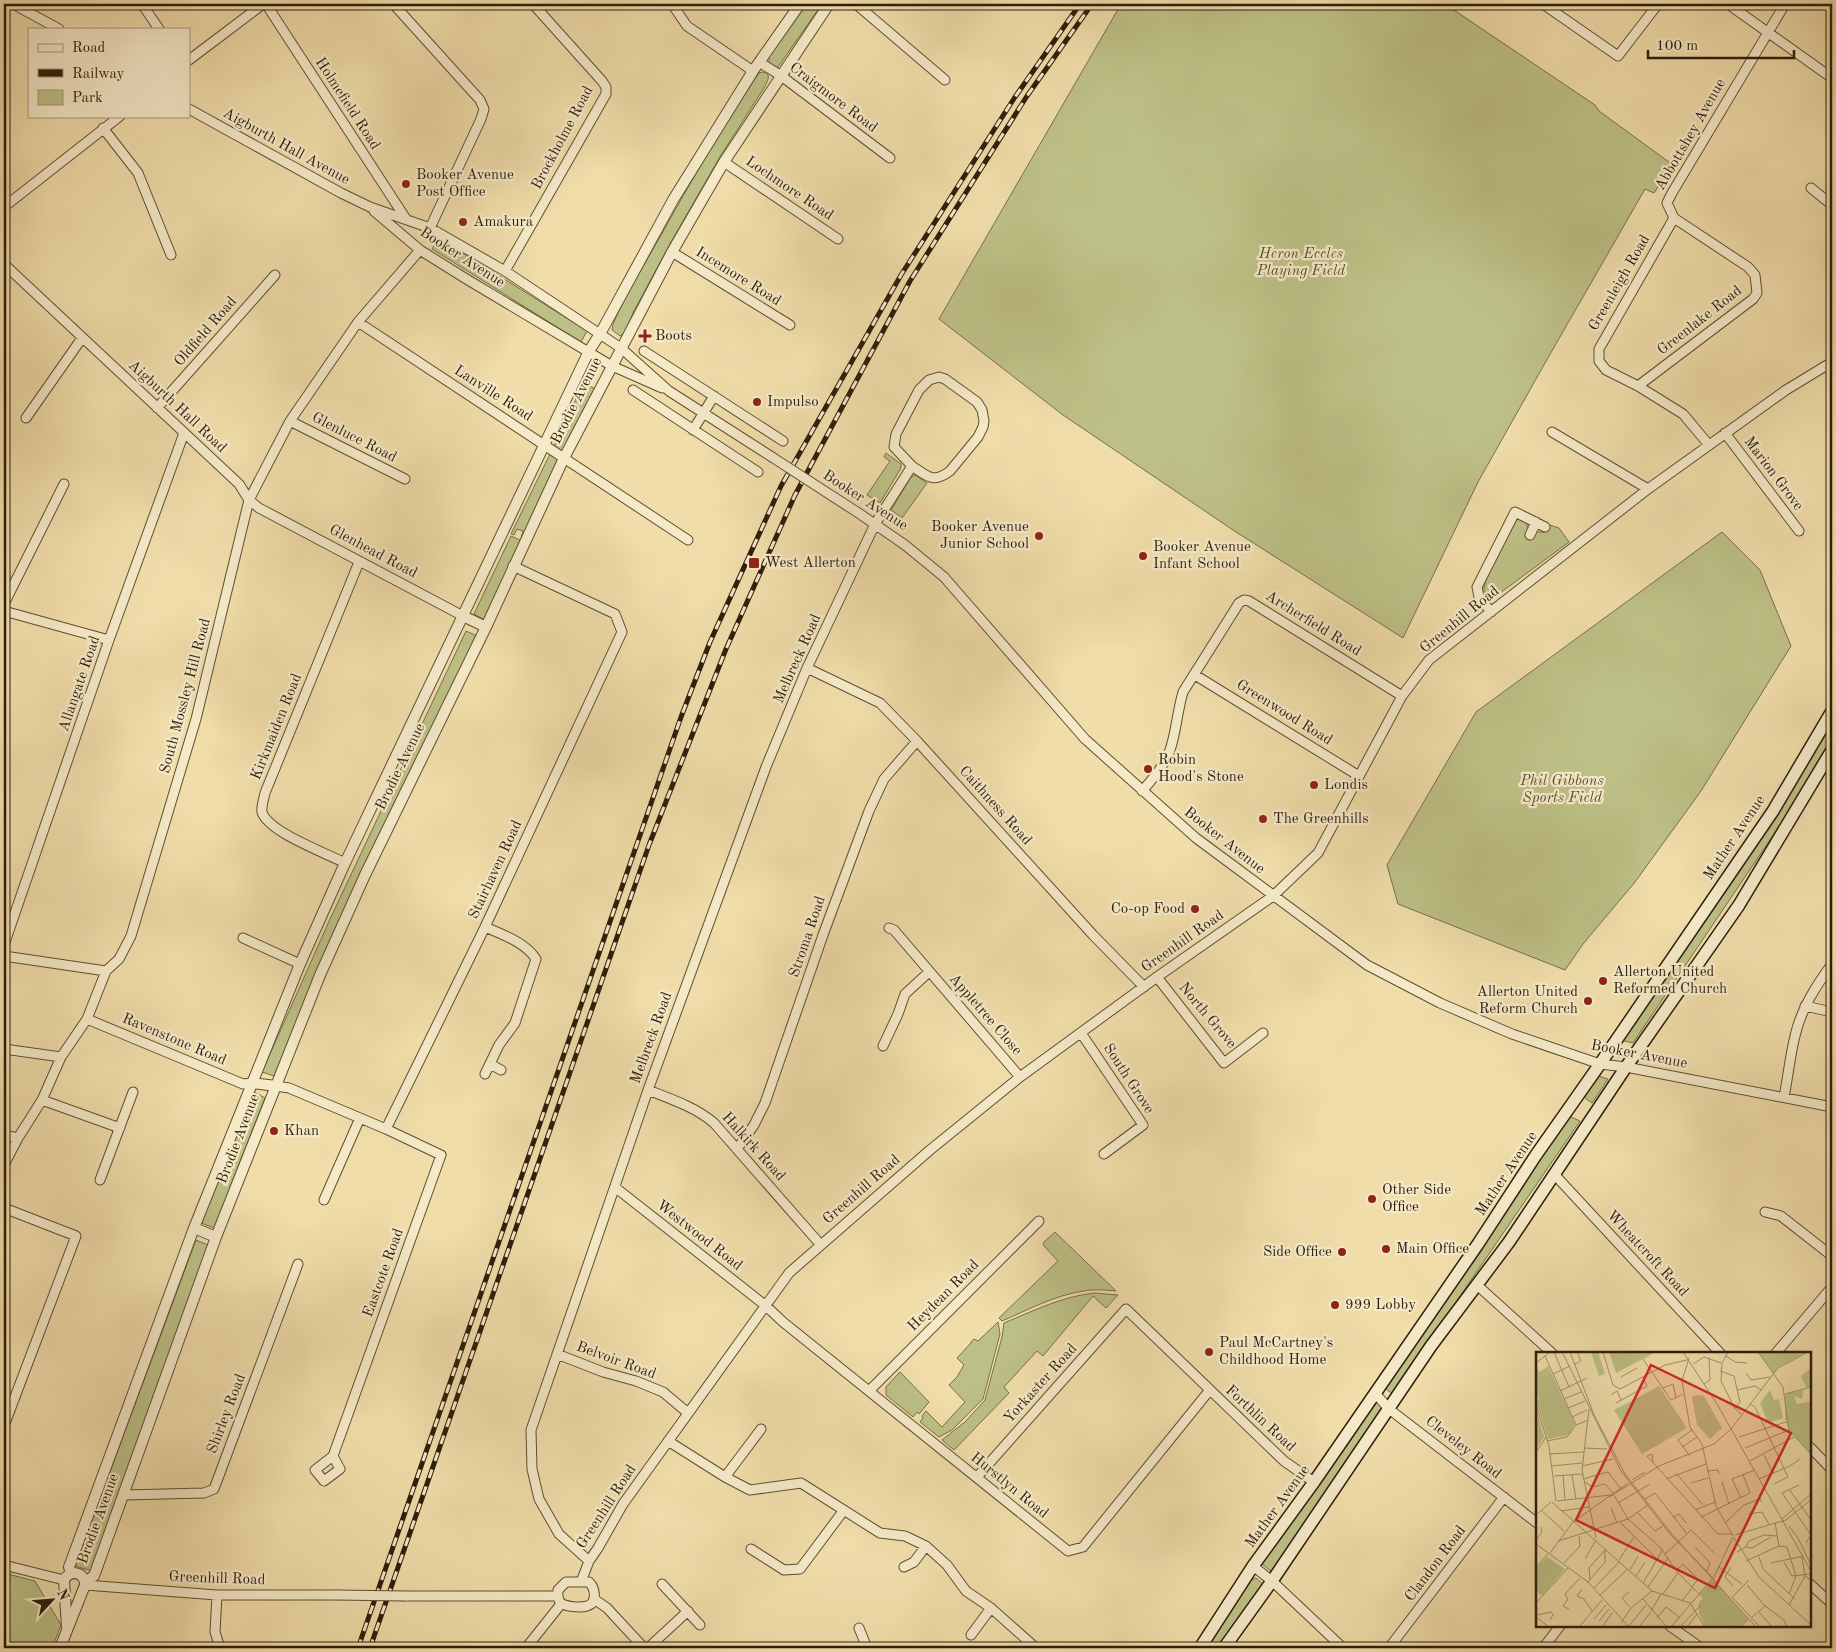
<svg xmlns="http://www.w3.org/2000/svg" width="1836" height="1652" font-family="'Old Standard TT',serif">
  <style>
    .green { fill: #bdc086; stroke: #766f48 }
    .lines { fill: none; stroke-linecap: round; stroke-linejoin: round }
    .minor-casing { stroke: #5e4e32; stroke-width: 11 }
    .tertiary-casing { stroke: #5e4e32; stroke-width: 12 }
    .secondary-casing { stroke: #2e1e0a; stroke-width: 14 }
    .minor { stroke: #f5e9c8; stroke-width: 9 }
    .tertiary { stroke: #f5e9c8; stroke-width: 10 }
    .secondary { stroke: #f5e9c8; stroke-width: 11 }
    .rail-casing { stroke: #2e1e0a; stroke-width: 5 }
    .rail { stroke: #f5e9c8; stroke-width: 3; stroke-dasharray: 9; stroke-linecap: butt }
    .minor-bridge-casing { stroke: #5e4e32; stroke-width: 11; stroke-linecap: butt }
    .minor-bridge { stroke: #f5e9c8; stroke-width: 9 }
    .poi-dot { fill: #8f2418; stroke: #f5e9c8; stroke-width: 2 }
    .labels { text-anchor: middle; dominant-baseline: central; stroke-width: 4.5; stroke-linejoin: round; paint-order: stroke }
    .street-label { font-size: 15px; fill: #2e1e0a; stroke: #f5e9c8 }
    .poi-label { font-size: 15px; fill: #2e1e0a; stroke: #f5e9c8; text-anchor: start }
    .park-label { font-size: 15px; font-style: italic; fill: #594f2f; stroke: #f5e9c8 }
    .inset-road { fill: none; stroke: #a2916a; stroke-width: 1 }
    .view { fill: #d62828; fill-opacity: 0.15; stroke: #d62828; stroke-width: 2.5 }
    .inset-edge { fill: none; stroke: #2e1e0a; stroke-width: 2.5 }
  </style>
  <rect width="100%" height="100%" fill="#f0ddaa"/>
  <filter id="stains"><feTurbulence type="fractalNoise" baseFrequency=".004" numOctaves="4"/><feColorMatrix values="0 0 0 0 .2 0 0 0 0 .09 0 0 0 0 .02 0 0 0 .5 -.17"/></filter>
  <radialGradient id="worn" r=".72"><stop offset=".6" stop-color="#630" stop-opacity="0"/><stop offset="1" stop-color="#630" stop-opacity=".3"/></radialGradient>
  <path class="green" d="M806,4H822L778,67L774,68L769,64V57Z
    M1121,4H1445L1595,105L1599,111L1673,165L1654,193L1645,189L1549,356L1478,482L1403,638L1236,532L1063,415L939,319Z
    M762,72C773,73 767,82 764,88L721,155L671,242L634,311L624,334L620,336L612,330L613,324C626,294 644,265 660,237C691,181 723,126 759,73Z
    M439,238L587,331L581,342L432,249Z
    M584,382L595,389L562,452L555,447V443Z
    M886,453L901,464V468L880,503L867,495L890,461L884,457Z
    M550,454L559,459L523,539L521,538L523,531L517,529L514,535L511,534Z
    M915,475L927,483L902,518L891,510L911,477Z
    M1518,519L1526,522L1528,528L1525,536L1531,539L1537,532H1546L1550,525L1559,528L1569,542L1492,599L1484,592V587L1486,580L1484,579L1515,521Z
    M1722,532L1760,570L1791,646L1701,791L1635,882L1583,944L1565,970L1398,904L1387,865L1476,712Z
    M511,536L522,541L485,620L474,614Z
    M466,631L477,636L315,981L274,1076L262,1072L330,919Z
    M1832,715V738L1776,831L1633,1043L1620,1040Z
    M1595,1075L1608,1079L1592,1103L1581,1095Z
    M254,1092L265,1098L214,1228L201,1223Z
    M1569,1116L1580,1121L1393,1394L1383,1387Z
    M1055,1232L1116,1291C1105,1290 1095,1289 1084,1291C1055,1295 1028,1310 1002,1321L999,1318L1058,1261L1043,1245L1044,1242Z
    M196,1240L208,1245L92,1571L75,1566Z
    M1095,1293L1118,1295L1106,1308L1093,1296L1043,1356L1037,1351L1004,1387L1009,1393L954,1450L942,1440L965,1422L985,1400L1002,1337L1004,1323C1033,1311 1063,1296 1095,1293Z
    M998,1322L1000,1334L983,1399L952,1430L939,1437L920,1422L923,1418L922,1416L926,1411L942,1427L965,1402L949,1385L957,1377L964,1365L957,1358L971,1343V1342L974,1339L978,1341Z
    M900,1372L929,1402L919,1414L917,1412L913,1417L886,1395V1387Z
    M1375,1399L1384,1407L1272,1572L1262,1564Z
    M4,1573L35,1581L61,1625L52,1648H4Z
    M1256,1578L1263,1584L1220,1648H1206L1251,1580Z"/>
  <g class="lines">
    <g class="minor-casing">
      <path id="minor" d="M13,4L59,29
        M142,4L159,29
        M266,4L406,219
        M395,4L397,8L480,100L484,109L481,119L430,228
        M672,4L687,26L753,71
        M856,4L945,80
        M1543,4L1618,56L1658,4
        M1728,4L1832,78
        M189,60L263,4
        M759,62L780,75L890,158
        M189,109L341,193L370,207L430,228L505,271L621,348L669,391L772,457
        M103,128L138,173L171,255
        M724,162L838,239
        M1811,188L1832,205
        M4,207L120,116
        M374,211L420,250L468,280L612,366L662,388
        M672,252L790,325
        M4,264L239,484L249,500L259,508L463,616
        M505,271L606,94V87L602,81L533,4
        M358,322L688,540
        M644,351L783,441
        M1638,386L1753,299L1757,293L1755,275L1748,267L1674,218
        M633,390L758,472
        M157,408L275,275
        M26,418L82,338
        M290,421L405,479
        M693,430L714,396
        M1552,432L1648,489
        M1725,433L1799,531
        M1709,445L1683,414L1638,386L1606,370L1599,361V349L1674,218L1667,203L1672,193L1785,4
        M860,514L905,545L944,577L1085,739L1196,838L1367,965L1440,1003L1512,1034L1600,1064L1626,1067L1832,1107
        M1530,535L1536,522
        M4,604L64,484
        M4,611L109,640
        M1491,612L1479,597L1477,587L1515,512L1545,527
        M807,668L880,703L917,741L1093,935L1144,987
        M1195,675L1359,776
        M1142,791C1152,780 1163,767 1169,753C1176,735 1177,712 1183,692L1239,603L1244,600L1249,601L1402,696
        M345,863C326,853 268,832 262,812C261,807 264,798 265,793L359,562
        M485,927C503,935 525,942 536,959L515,1023L499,1045L485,1074
        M889,928L894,930L1020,1077
        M243,938L300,964
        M4,945L109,640L184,433
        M4,956L106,971
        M1157,977L1224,1063L1263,1033
        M1805,1006L1832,1012
        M87,1019L243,1084L252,1083
        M1081,1033L1143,1125L1104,1154
        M883,1046L898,1014L905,994L929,972
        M4,1049L61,1057
        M490,1064L501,1070
        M276,1086L289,1088L386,1129L485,927L622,632L615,614L513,566
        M648,1090C671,1099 695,1107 714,1123L820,1244
        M1784,1097C1788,1077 1790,1056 1795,1036C1801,1009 1816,986 1832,964
        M42,1100L120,1128
        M4,1135L18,1138
        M737,1149L754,1125L765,1103L823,935L869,811L884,779L917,741
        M4,1165L18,1138L42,1100L61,1057L87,1019L106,971L119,959L131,936L196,719L249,500L290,421L358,322L420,250
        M1554,1174L1720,1353
        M100,1180L133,1092
        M616,1188L766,1306L783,1322L1068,1551L1083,1547L1209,1391
        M324,1200L360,1118
        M4,1208L76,1236L4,1426
        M1765,1212L1781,1216L1832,1256
        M1477,1285L1552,1353
        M1776,1353L1832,1287
        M557,1354L603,1372L636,1381L663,1392L688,1413
        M869,1391L1039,1221
        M1375,1393L1389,1409L1537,1523
        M668,1441L725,1477L750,1490L801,1483L880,1533L905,1536L926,1546L947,1565L966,1591L991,1608L1036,1648
        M1810,1447L1832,1470
        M333,1456L315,1470L324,1481L340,1469L333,1456L441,1155L386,1129
        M725,1477L761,1429
        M977,1477L1126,1309L1284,1461L1314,1482
        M124,1495L204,1493L214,1489L298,1264
        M751,1549L784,1570L800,1569L844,1510
        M589,1561L559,1534L539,1499L532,1469L531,1430L648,1090L766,767L807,668L875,524L912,466L894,447L896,434L919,390L929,380L939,377L945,379L977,402L982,410L984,421L983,427L978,437L950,471C933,484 927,476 912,466
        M4,1565L64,1580
        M1253,1566L1272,1581L1343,1648
        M904,1567L914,1562L926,1546
        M566,1582H589C595,1588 598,1603 587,1606C581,1608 564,1607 560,1602C557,1598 558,1594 558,1590Z
        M581,1582L589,1561L598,1548L623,1504L789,1273L930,1150L1020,1077L1157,977L1273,896L1318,853L1402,696L1429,660L1648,489L1786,390L1832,362
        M662,1584L700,1625
        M1810,1584L1832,1604
        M85,1585L217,1595H337
        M217,1595L215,1632L220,1648
        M405,1596H558
        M594,1599L607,1608L644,1648
        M1670,1626L1701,1648
        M859,1628L867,1648
        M971,1635L991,1608
        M526,1648L561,1604
        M648,1648L688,1611
        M1389,1648L1504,1497
        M1543,1648L1560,1626"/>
    </g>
    <g class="tertiary-casing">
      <path id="tertiary" d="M463,616L486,627
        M252,1083L276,1086
        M194,1228L216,1237
        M71,1573L69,1567L194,1228L300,964L345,863L589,351L600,334L673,200L753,71L800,4
        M85,1581L94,1576L216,1237L320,975L365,875L486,627L564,458L672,252L724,162L829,4
        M60,1648L85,1585V1581L81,1575C74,1571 68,1573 64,1580L67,1628"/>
    </g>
    <g class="secondary-casing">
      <path id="secondary" d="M1200,1648L1253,1566L1314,1482L1478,1244L1536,1155L1600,1064L1773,811L1832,711
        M1224,1648L1272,1581L1431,1346L1509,1242L1626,1067L1739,905L1832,750"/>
    </g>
    <use href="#minor" class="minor"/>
    <use href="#tertiary" class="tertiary"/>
    <use href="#secondary" class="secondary"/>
    <g class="rail-casing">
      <path id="rail" d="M358,1648L681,717L710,642L781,486L901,275L1015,97L1080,4
        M370,1648L649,845L726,649L795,495L910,281L1027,96L1092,4"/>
    </g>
    <use href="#rail" class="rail"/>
    <g class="minor-bridge-casing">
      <path id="minor-bridge" d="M772,457L860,514
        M337,1595L405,1596"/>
    </g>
    <use href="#minor-bridge" class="minor-bridge"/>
  </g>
  <g class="poi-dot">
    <circle cx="406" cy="184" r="5"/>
    <circle cx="463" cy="222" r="5"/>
    <path d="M642.5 328.5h5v5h5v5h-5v5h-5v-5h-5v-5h5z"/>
    <circle cx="757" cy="402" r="5"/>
    <circle cx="1039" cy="536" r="5"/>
    <circle cx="1143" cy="556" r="5"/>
    <rect x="748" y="557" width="12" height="12" rx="2.5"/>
    <circle cx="1148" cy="769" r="5"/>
    <circle cx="1314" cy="785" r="5"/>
    <circle cx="1263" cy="819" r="5"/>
    <circle cx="1195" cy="909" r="5"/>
    <circle cx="1603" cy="981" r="5"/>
    <circle cx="1588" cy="1001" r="5"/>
    <circle cx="274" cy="1131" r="5"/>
    <circle cx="1372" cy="1199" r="5"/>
    <circle cx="1386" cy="1249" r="5"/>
    <circle cx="1342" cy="1252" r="5"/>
    <circle cx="1335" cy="1305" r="5"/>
    <circle cx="1209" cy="1352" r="5"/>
  </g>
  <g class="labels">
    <g class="street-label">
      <text transform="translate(833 98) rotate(37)">Craigmore Road</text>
      <text transform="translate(347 104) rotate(57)">Holmefield Road</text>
      <text transform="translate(1691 135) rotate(-60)">Abbottshey Avenue</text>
      <text transform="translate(563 138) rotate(-62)">Brockholme Road</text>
      <text transform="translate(286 147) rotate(29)">Aigburth Hall Avenue</text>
      <text transform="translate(789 189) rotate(34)">Lochmore Road</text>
      <text transform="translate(462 258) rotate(33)">Booker Avenue</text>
      <text transform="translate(738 277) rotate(32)">Incemore Road</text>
      <text transform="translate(1620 283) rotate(-60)">Greenleigh Road</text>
      <text transform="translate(1700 321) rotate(-38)">Greenlake Road</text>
      <text transform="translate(206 332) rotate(-49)">Oldfield Road</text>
      <text transform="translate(493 394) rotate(33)">Lanville Road</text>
      <text transform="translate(577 401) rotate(-63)">Brodie Avenue</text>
      <text transform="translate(177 407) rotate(43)">Aigburth Hall Road</text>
      <text transform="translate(354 438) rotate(27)">Glenluce Road</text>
      <text transform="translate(1773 474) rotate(53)">Marion Grove</text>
      <text transform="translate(865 501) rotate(33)">Booker Avenue</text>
      <text transform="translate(373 552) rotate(28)">Glenhead Road</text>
      <text transform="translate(1460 620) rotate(-39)">Greenhill Road</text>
      <text transform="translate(1313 624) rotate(32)">Archerfield Road</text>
      <text transform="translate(798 659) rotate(-66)">Melbreck Road</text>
      <text transform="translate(80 684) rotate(-71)">Allangate Road</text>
      <text transform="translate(186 696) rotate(-75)">South Mossley Hill Road</text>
      <text transform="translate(1284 713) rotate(32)">Greenwood Road</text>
      <text transform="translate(277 727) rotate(-68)">Kirkmaiden Road</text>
      <text transform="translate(401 767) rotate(-64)">Brodie Avenue</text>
      <text transform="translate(995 806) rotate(48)">Caithness Road</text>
      <text transform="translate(1735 838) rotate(-56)">Mather Avenue</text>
      <text transform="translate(1224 841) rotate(38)">Booker Avenue</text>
      <text transform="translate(496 870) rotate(-65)">Stairhaven Road</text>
      <text transform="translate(808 937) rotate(-71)">Stroma Road</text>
      <text transform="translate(1183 942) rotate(-35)">Greenhill Road</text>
      <text transform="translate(985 1015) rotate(49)">Appletree Close</text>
      <text transform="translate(1207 1016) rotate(50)">North Grove</text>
      <text transform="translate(652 1038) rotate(-70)">Melbreck Road</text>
      <text transform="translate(174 1040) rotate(23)">Ravenstone Road</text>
      <text transform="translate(1639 1055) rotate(11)">Booker Avenue</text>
      <text transform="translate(1128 1079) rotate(57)">South Grove</text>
      <text transform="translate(239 1139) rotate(-69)">Brodie Avenue</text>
      <text transform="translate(753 1147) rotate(48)">Halkirk Road</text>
      <text transform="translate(1507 1174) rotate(-56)">Mather Avenue</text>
      <text transform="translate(862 1190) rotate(-41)">Greenhill Road</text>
      <text transform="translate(699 1236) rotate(38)">Westwood Road</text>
      <text transform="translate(1647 1254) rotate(47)">Wheatcroft Road</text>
      <text transform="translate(384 1273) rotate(-70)">Eastcote Road</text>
      <text transform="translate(944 1296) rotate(-45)">Heydean Road</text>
      <text transform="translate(616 1361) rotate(20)">Belvoir Road</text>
      <text transform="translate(1041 1384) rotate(-48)">Yorkaster Road</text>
      <text transform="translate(227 1414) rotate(-69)">Shirley Road</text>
      <text transform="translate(1260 1419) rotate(43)">Forthlin Road</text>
      <text transform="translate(1463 1448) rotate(38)">Cleveley Road</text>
      <text transform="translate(1009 1486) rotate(39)">Hurstlyn Road</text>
      <text transform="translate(607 1507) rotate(-57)">Greenhill Road</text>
      <text transform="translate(1278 1507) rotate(-54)">Mather Avenue</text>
      <text transform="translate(99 1519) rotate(-70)">Brodie Avenue</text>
      <text transform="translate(1436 1564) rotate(-53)">Clandon Road</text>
      <text transform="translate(217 1579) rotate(2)">Greenhill Road</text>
    </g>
    <g class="poi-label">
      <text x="416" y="175">Booker Avenue<tspan x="416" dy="17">Post Office</tspan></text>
      <text x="473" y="222">Amakura</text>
      <text x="655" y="336">Boots</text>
      <text x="767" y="402">Impulso</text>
      <text x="1029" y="527" text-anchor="end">Booker Avenue<tspan x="1029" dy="17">Junior School</tspan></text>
      <text x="1153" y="547">Booker Avenue<tspan x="1153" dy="17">Infant School</tspan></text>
      <text x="765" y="563">West Allerton</text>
      <text x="1158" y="760">Robin<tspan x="1158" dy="17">Hood's Stone</tspan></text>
      <text x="1324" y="785">Londis</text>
      <text x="1273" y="819">The Greenhills</text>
      <text x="1185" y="909" text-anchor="end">Co-op Food</text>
      <text x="1613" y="972">Allerton United<tspan x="1613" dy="17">Reformed Church</tspan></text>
      <text x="1578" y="992" text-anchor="end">Allerton United<tspan x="1578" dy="17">Reform Church</tspan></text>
      <text x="284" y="1131">Khan</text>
      <text x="1382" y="1190">Other Side<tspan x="1382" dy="17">Office</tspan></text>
      <text x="1396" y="1249">Main Office</text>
      <text x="1332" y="1252" text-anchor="end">Side Office</text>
      <text x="1345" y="1305">999 Lobby</text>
      <text x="1219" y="1343">Paul McCartney's<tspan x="1219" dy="17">Childhood Home</tspan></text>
    </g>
    <g class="park-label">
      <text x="1301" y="254">Heron Eccles<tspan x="1301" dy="17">Playing Field</tspan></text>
      <text x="1562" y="781">Phil Gibbons<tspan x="1562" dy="17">Sports Field</tspan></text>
    </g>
  </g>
  <g transform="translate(1536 1352)">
    <rect width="275" height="275" fill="#f0ddaa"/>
    <path d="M55,0H62L69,22L63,24ZM73,0H120L80,21ZM222,0H271L242,15L238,22ZM12,14L39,72L33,83L12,87L0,49L3,46L0,44V16L4,20ZM275,16V35H270L265,24ZM123,34L151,76L106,102L78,58ZM234,38L238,48L243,47L247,66L232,71L224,51ZM267,38L266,47L258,44L261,52L275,49V102L253,78L249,67V42ZM160,43L168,44L186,76L174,87L161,73L156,45ZM0,56L8,85L0,97ZM11,205L29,217L6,244L0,239V216ZM179,229L213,268L206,275H170L163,261V250L167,246L163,243L175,230Z" fill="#bdc086"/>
    <path class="inset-road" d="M18,0L33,35M26,0L85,119L134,182L179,228M34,0L58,63L89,122L135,181L220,275M67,0L77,33L84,37L129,13L151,8M147,0L181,52L275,219M192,0L186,11L185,29L198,55L205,62M222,0L247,35L253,78L275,102M9,4L40,73M190,4L199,10L211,11M153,6L146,29L154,75L166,92L180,154L197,184M107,7L135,48L147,42M0,11L14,0M39,12L45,9L41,0M157,12L168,5L185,11M184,19L198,24L204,50L199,57M210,21L215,28L234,25M17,22L34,14M85,25L101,16M168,32L174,28L173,6M127,36L137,32L140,46M201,38L219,34L225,38M24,39L51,26M249,42L275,35M75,43L81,39L85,48M28,47L45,40M80,51L111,34L107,25M214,52L219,55L252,125L238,132M0,53L13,94L20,149M32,56L49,49M53,57L46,118L60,186M36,65L51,58M203,85L250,70M11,89L31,85L40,73L52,68M146,95L161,85M49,96L71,97M209,96L253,78M0,100L10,85M13,102L48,100M228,103L237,121M154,104L142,88L156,78M214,109L258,85M117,110L116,102L111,104L182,182H196M15,114L46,111M46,114L77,107M171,119L182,118L183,122M140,121L167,153M27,123L29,148M36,123L40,147M18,124L46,122M47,127L72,120L84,136M130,127L170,112M223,127L254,114L264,107M96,128L109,120M48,129L56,135L69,132L77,141M186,130L193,152M155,131L172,126M263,133L246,141L275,183L270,191M253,137L275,168M78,143L92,167L124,195L142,221L163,242M73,145L123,114L178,92L195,77L242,16L272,0M205,146L196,127L219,118M109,147L119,141L151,182L129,202M21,149L75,143M16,150L116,239L154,251L169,275M82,151L114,132M75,156L81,171M159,158L179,150M6,159L28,179M25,159L53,155M102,161L119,179L127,174M212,162L226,160L233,172M0,163L15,150M138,165L143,162L150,171M165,165L214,141L207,123M246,167L275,142M84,170L121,207M189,171L208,153L224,147L226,150M239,171L243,194M253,174L262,186L275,213M151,182L155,178L178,201L176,199M199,183L250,168L275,148M198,186L223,225L275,273M0,188L6,180L5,175M22,189L92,167L112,153M0,192L52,230L93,275M159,195L174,211L171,219M210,195L216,196L235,185M201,200L210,195L213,189L228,183L241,184M14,201L37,170L92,131M223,205L227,217L259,247M266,205L269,224L274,227M49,207L60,188M83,208L98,185M210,209L243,194L251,195L260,224L253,242M248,210L256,224L275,222M28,211L44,194L43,184M235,211L268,204M0,215L12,202M183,215L206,232M195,215L189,225L197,234M94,218L102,204M141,218L147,212L162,227L156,235M100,224L109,210M178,225L197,185M54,228L53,216L69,198M51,231L69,210V198M107,231L126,199M211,233L228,253M112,235L132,206M58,236L84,209M46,237L41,244L48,247L56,259M93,240L86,246L94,255M127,242L142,221M64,243L92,217M196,245L224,275M196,245L213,228M107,247L131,275M146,249L156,236M0,251L32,216M253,253L269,224M230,255L228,253L248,268L251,275M33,257L27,254L32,247L29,242L44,226M115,259L125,242M223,260L236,275M1,263L15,260L17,263L14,268M0,265L13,275M216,265L228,255M121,266L130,255L143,265M58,267L70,253M63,269L73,257M85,271L95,256L116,239M93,274L110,253M43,275L66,248M66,275L76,261M103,275L115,260M135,275L176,227M144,275L165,253M151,275L161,262"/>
    <path class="view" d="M115,13L255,81L179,236L40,168Z"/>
    <rect width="275" height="275" class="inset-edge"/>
  </g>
  <rect width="1836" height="1652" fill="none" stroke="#f0ddaa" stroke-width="20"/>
  <rect x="5" y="5" width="1826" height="1642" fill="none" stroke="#2e1e0a" stroke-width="2.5"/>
  <rect x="10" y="10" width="1816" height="1632" fill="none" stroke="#2e1e0a"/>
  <rect x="28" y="28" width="162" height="90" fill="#f5e9c8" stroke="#a5987c"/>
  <rect x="38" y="44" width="25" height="8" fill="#f5e9c8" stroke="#a5987c"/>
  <text x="72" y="52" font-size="15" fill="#2e1e0a">Road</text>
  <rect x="38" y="69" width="25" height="8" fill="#2e1e0a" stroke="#a5987c"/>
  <text x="72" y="78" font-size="15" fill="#2e1e0a">Railway</text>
  <rect x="38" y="90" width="25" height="15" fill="#bdc086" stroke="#a5987c"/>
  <text x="72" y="102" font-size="15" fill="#2e1e0a">Park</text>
  <g transform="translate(52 1600) rotate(64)" stroke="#f5e9c8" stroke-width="4" paint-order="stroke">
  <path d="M0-4L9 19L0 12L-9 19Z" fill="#2e1e0a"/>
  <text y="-8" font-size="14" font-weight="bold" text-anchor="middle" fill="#2e1e0a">N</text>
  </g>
  <path d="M1648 50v8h146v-8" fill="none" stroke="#2e1e0a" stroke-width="2.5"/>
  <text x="1656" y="50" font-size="15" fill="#2e1e0a" stroke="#f5e9c8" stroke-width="4" paint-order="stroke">100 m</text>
  <rect width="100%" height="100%" filter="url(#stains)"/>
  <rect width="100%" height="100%" fill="url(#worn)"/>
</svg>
